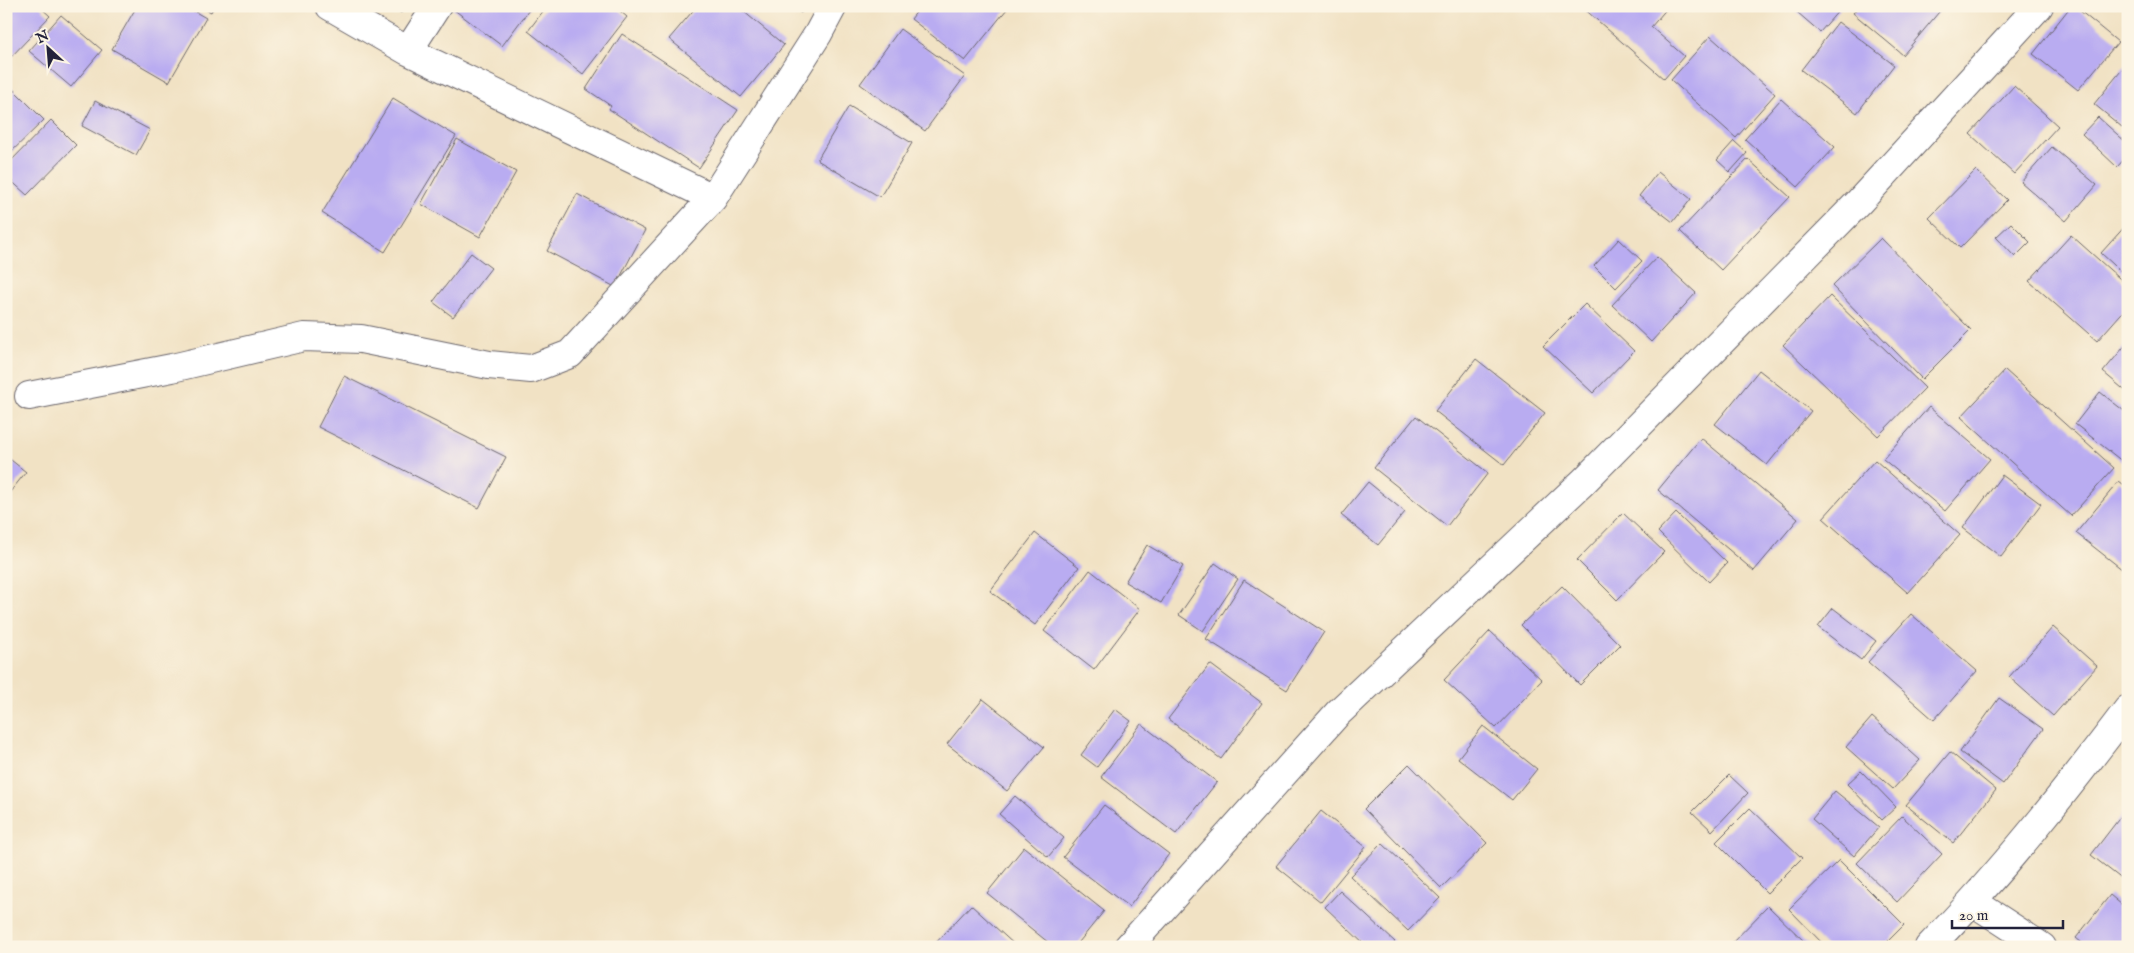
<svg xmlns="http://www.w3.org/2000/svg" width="2134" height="953" font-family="'IM FELL English',serif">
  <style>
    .building { fill: #b9acf1 }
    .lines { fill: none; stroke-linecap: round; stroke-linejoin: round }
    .minor-casing { stroke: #6a656b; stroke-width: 30 }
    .minor { stroke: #fff; stroke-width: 28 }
  </style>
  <rect width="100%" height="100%" fill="#fcf5e5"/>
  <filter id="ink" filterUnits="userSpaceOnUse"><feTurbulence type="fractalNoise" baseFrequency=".02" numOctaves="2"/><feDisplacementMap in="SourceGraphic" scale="10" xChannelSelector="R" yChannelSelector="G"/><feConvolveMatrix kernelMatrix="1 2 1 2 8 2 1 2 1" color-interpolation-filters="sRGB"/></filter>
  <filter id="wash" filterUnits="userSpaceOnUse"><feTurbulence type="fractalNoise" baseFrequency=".0096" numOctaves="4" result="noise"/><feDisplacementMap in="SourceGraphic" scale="20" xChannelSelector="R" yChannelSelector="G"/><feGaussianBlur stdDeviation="1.12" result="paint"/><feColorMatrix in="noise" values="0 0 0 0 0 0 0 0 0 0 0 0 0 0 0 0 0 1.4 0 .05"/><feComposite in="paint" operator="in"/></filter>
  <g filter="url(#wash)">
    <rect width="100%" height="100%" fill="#f1e2c4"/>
    <g id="blocks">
      <path class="building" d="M6,6H39L50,16L9,59L6,56Z
        M137,6H185L206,18L169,82L112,49Z
        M199,6H214L211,12Z
        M392,6H406L401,13Z
        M449,6H532L502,46Z
        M547,6H614L627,17L583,74L528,31Z
        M697,6H737L784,45L741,97L669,39Z
        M791,6H805L801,13Z
        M921,6H1004L1007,9L965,61L911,19Z
        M1581,6H1669L1651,27L1684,56L1664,79Z
        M1790,6H1837L1840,9L1820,32Z
        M1859,6H1944L1903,55L1853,13Z
        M2071,6H2074L2118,42L2078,90L2033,54Z
        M61,15L102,50L71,87L29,51Z
        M1838,22L1894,65L1857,113L1801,70Z
        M900,29L965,76L925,131L860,84Z
        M622,34L738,110L699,168L609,109L611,106L586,89Z
        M1710,36L1775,94L1736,138L1671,80Z
        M2125,66L2128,69V132L2094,104Z
        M6,82L44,120L6,157Z
        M2014,86L2058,126L2014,174L1970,134Z
        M393,98L456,136L385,252L322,213Z
        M1781,99L1835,147L1798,187L1745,139Z
        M95,101L150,130L136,155L82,126Z
        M849,106L912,143L880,197L817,160Z
        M2098,117L2128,144V155L2117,167L2082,134Z
        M51,120L76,145L27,195L6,176V166Z
        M457,139L516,172L480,237L421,204Z
        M1734,141L1747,153L1730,172L1717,160Z
        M2052,147L2097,185L2066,221L2021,182Z
        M1748,159L1790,197L1721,270L1680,231Z
        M1976,170L2007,200L1960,248L1929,218Z
        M1658,172L1691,199L1673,222L1639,196Z
        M577,194L645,230L615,287L547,251Z
        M2011,223L2030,242L2015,257L1996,237Z
        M2128,223V278L2101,253Z
        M2071,235L2128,286V306L2097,341L2029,281Z
        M1881,238L1971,330L1922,379L1832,286Z
        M1619,239L1642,261L1616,288L1594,266Z
        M471,253L491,268L453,317L433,302Z
        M1657,257L1696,293L1651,342L1612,305Z
        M1830,296L1925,388L1878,436L1783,345Z
        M1585,304L1634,351L1593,393L1543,346Z
        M2128,342V393L2103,372Z
        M1476,359L1545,413L1504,465L1435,411Z
        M1759,370L1811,411L1767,465L1715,424Z
        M2005,370L2114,468L2071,516L1961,417Z
        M344,376L506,457L479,508L318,427Z
        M2100,392L2128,414V466L2075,424Z
        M1929,407L1990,459L1945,511L1883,459Z
        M1416,416L1488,473L1447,526L1374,468Z
        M1701,438L1798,519L1754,571L1658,490Z
        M6,456L26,472L6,497Z
        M1875,460L1960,535L1908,593L1823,518Z
        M2002,475L2041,504L2001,557L1963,528Z
        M2119,481L2128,488V564L2123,570L2076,533Z
        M1368,482L1405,512L1378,545L1341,515Z
        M1623,513L1664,552L1617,600L1577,560Z
        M1676,513L1727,563L1709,582L1658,532Z
        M1035,533L1079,567L1035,625L990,591Z
        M1147,545L1183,566L1161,603L1125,582Z
        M1215,563L1238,579L1203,631L1179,615Z
        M1090,570L1140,609L1094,670L1044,631Z
        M1244,580L1324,632L1287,690L1206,639Z
        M1562,586L1620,645L1580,685L1521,625Z
        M1833,608L1876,641L1861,660L1818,627Z
        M1911,614L1977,671L1934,720L1868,662Z
        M2053,627L2097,666L2053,716L2009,677Z
        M1490,631L1542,680L1496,728L1444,680Z
        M1210,664L1262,703L1221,759L1168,719Z
        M1999,698L2043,729L2003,784L1960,752Z
        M983,699L1044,747L1007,791L947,744Z
        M1115,709L1131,721L1097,767L1081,755Z
        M1872,717L1920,760L1893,789L1846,747Z
        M1141,724L1217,782L1176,834L1101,777Z
        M1483,726L1537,769L1512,800L1458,758Z
        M1950,752L1996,790L1953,843L1906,805Z
        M1409,764L1487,843L1441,888L1364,809Z
        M1861,771L1896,807L1882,820L1847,784Z
        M1729,775L1748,793L1712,831L1692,812Z
        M1835,791L1879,827L1854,856L1812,819Z
        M1015,796L1064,838L1048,857L999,814Z
        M1104,805L1169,854L1129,907L1063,857Z
        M2128,807V884L2091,855Z
        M1750,808L1802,858L1767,893L1716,842Z
        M1321,811L1366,847L1321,902L1276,866Z
        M1902,816L1942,854L1897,902L1857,863Z
        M1382,843L1440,898L1408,931L1350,876Z
        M1024,847L1104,911L1075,947H1054L987,893Z
        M1839,860L1904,925L1882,947H1826L1789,909Z
        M1340,891L1395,942L1391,947H1367L1325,907Z
        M2110,895L2128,910V947H2087L2076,938Z
        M971,905L1017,947H932Z
        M1768,906L1810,947H1728Z
        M1992,941L2000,947H1988Z"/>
    </g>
  </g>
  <g filter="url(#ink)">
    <use href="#blocks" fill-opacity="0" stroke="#6a656b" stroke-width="1"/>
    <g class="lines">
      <g class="minor-casing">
        <path id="minor" d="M330,6L408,51L713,198
          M408,51L437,6
          M29,396L172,368L304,337L361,339L489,365L531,369L570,354L713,198L818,34L833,6
          M1973,902L2042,947
          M1128,947L1338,713L1583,482L1858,203L2039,6
          M1929,947C2001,873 2066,791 2128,709"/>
      </g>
      <use href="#minor" class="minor"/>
    </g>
  </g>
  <rect width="2134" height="953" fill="none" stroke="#fcf5e5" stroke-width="25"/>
  <g transform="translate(48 48) rotate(334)" stroke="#fcf5e5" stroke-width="4" paint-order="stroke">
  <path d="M0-4L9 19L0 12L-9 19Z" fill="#22223b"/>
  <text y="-8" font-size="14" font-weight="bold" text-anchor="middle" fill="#22223b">N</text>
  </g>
  <path d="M1952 920v8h111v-8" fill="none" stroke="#22223b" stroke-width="2.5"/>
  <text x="1959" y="920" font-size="15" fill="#22223b" stroke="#fcf5e5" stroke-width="4" paint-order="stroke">20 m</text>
</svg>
